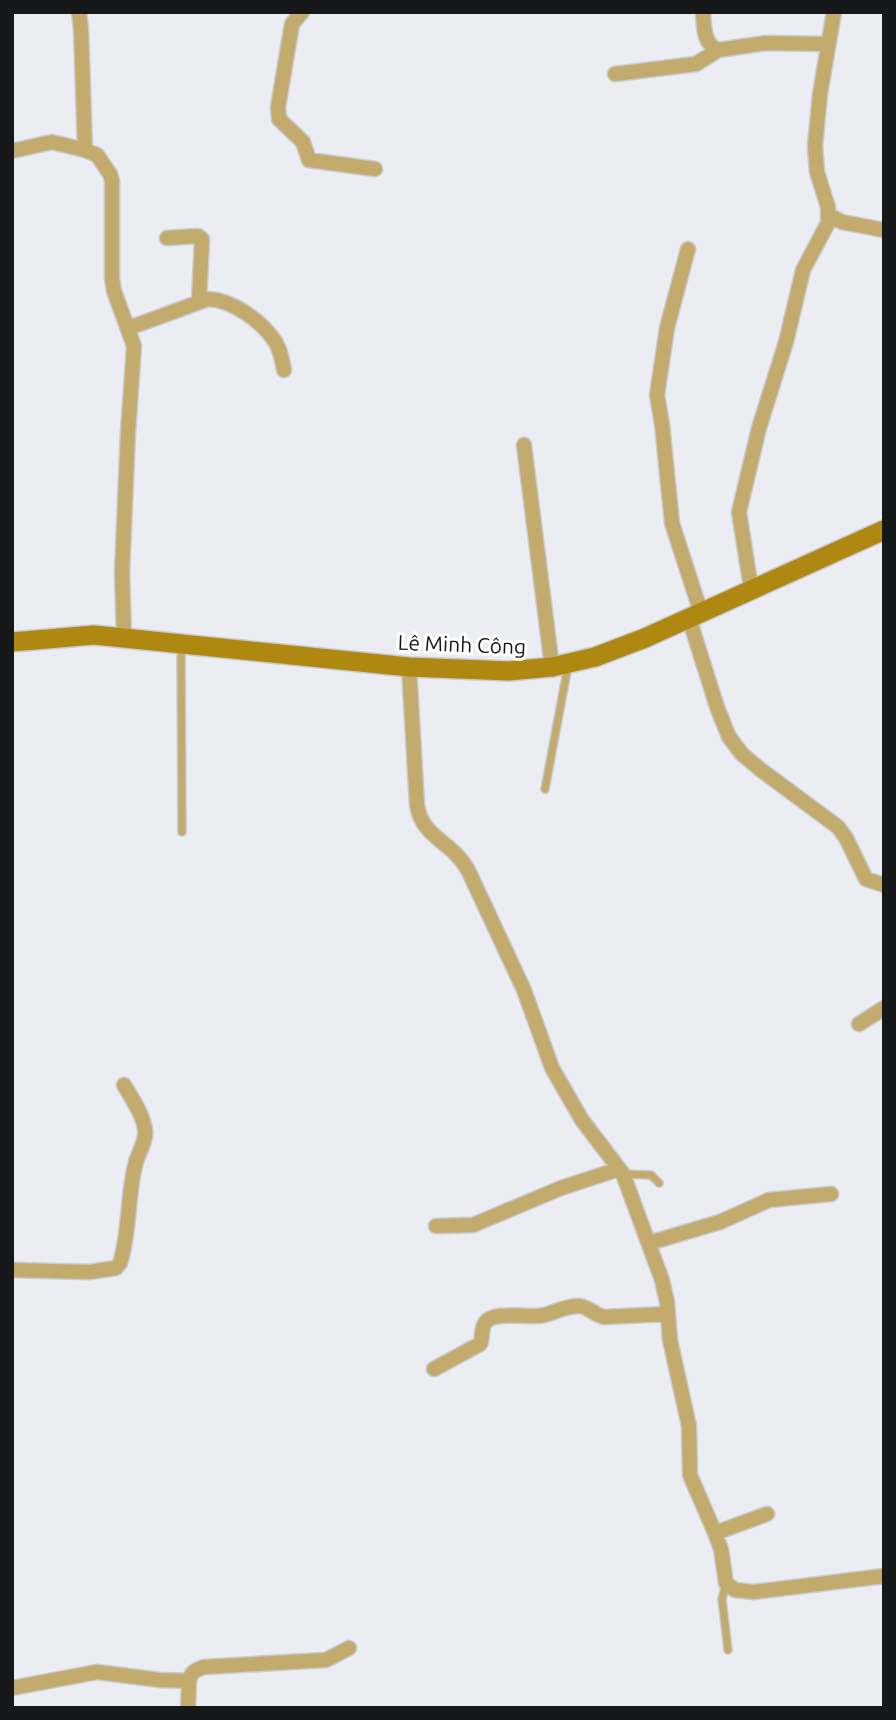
<svg xmlns="http://www.w3.org/2000/svg" width="896" height="1720" font-family="Ubuntu,sans-serif">
  <style>
    .lines { fill: none; stroke-linecap: round; stroke-linejoin: round }
    .lane-casing { stroke: #c9cbcf; stroke-width: 10 }
    .street-casing { stroke: #c9cbcf; stroke-width: 17 }
    .secondary-casing { stroke: #c9cbcf; stroke-width: 22 }
    .lane { stroke: #c3aa6d; stroke-width: 7 }
    .street { stroke: #c3aa6d; stroke-width: 14 }
    .secondary { stroke: #ae8810; stroke-width: 19 }
    .labels { text-anchor: middle; dominant-baseline: central; stroke-width: 6; stroke-linejoin: round; paint-order: stroke }
    .street-label { font-size: 21px; fill: #161718; stroke: #fff }
  </style>
  <rect width="100%" height="100%" fill="#ebedf2"/>
  <g class="lines">
    <g class="lane-casing">
      <path id="lane" d="M181,644L182,832
        M545,789L568,666
        M623,1174L651,1175L659,1183
        M726,1583L722,1599L728,1650"/>
    </g>
    <g class="street-casing">
      <path id="street" d="M79,12L81,29L85,150L97,155L110,174L112,181V278L114,291L134,346L128,432L122,573L124,637
        M302,12L292,24L278,107L279,119L303,142L309,160L375,169
        M703,12C704,26 703,44 718,50L766,43L827,44
        M615,74L696,64L718,50
        M12,151L52,142L85,150
        M829,215L842,222L884,230
        M167,238L198,236L202,239L199,302
        M688,249L667,328L657,395L662,424L672,523L701,613
        M129,328L208,299C233,300 263,322 276,343C281,351 282,361 284,370
        M524,445L552,667
        M751,588L739,512L759,428L786,342L803,270L828,223V207L817,172L815,146L820,94L834,12
        M689,618L717,707L729,737L742,754L761,770L838,827L846,838L866,879L884,885
        M409,667L417,805C422,838 452,841 468,870L524,990L552,1068L582,1120L623,1174L662,1280L667,1302L670,1340L689,1426L690,1475L715,1533L721,1549L726,1583L735,1590L754,1592L884,1576
        M859,1024L884,1008
        M436,1226L473,1225L561,1188L619,1169
        M649,1243L720,1222L769,1200L831,1194
        M12,1270L89,1272L116,1268L120,1263C130,1232 127,1198 135,1166C137,1154 147,1141 145,1130C143,1114 132,1099 124,1085
        M434,1369L480,1344C483,1338 481,1328 485,1323C492,1311 526,1317 538,1316C553,1315 564,1305 580,1306C590,1308 595,1315 604,1317L667,1314
        M715,1533L767,1514
        M12,1688L97,1672L160,1680L189,1681C191,1672 195,1670 204,1667L326,1660L349,1648
        M188,1708L189,1681"/>
    </g>
    <g class="secondary-casing">
      <path id="secondary" d="M12,642L94,635L409,667L509,671L552,667L595,657L645,638L884,530"/>
    </g>
    <use href="#lane" class="lane"/>
    <use href="#street" class="street"/>
    <use href="#secondary" class="secondary"/>
  </g>
  <g class="labels">
    <g class="street-label">
      <text transform="translate(462 644) rotate(2)">Lê Minh Công</text>
    </g>
  </g>
  <rect width="896" height="1720" fill="none" stroke="#161718" stroke-width="28"/>
</svg>
